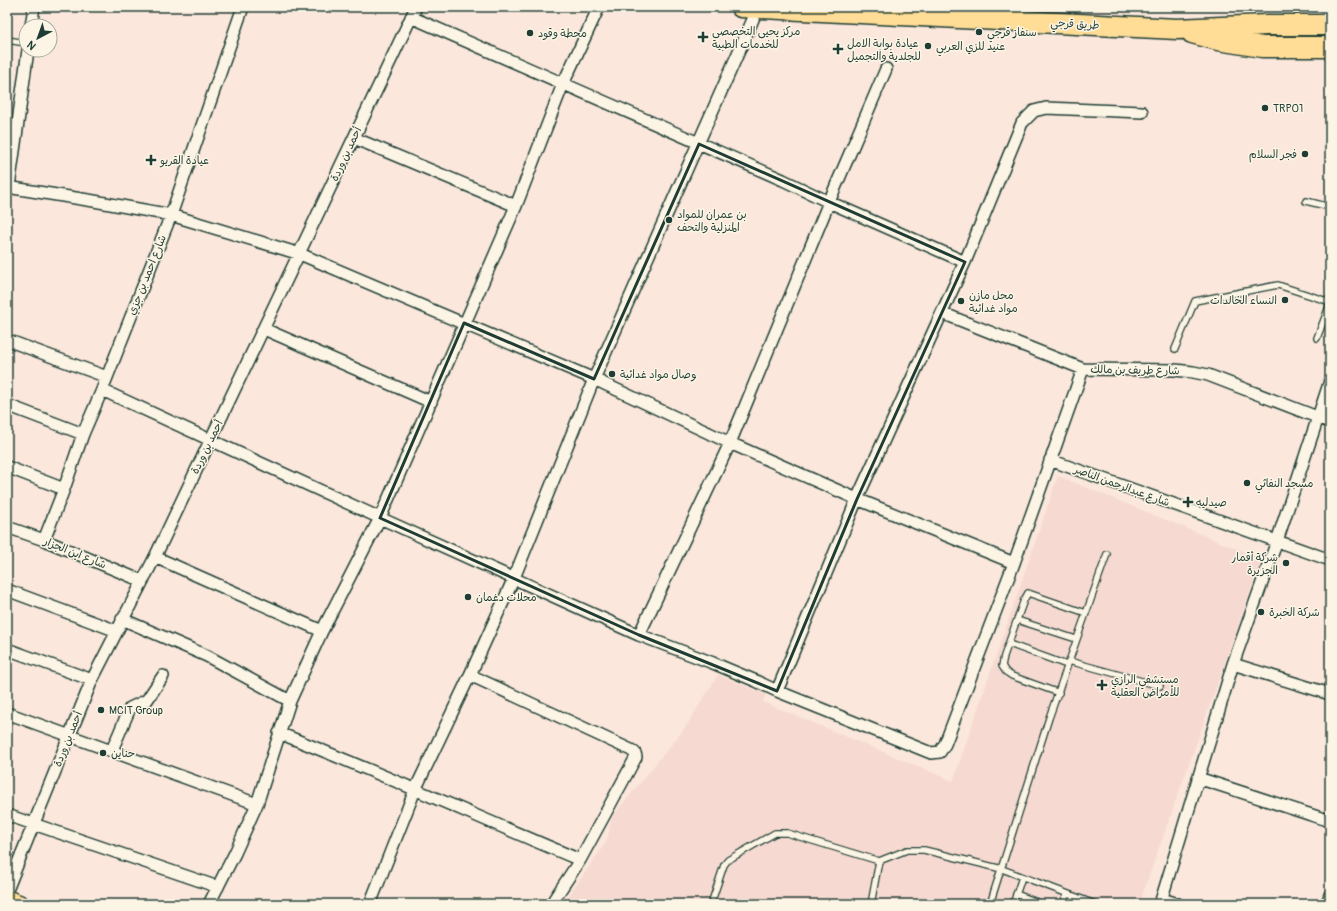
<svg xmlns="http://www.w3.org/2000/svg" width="1337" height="911" font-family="Pangolin,'Playpen Sans Arabic',sans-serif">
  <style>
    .built { fill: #f6dad1 }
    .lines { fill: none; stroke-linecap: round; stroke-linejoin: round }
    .lane-casing { stroke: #1f3d34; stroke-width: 8 }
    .street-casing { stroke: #1f3d34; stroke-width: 14 }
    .primary-casing { stroke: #1f3d34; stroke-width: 20 }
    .highway-casing { stroke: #1f3d34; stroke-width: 23 }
    .lane { stroke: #fcf5e5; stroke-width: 5.5 }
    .street { stroke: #fcf5e5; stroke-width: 11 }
    .primary { stroke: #ffdd96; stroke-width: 17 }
    .highway { stroke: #ffdd96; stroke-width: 20 }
    .marked { fill: none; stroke: #1f3d34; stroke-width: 3; stroke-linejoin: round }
    .poi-dot { fill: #1f3d34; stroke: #fcf5e5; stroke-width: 1.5 }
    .labels { text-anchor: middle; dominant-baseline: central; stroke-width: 3; stroke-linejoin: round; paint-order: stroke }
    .street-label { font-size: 11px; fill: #1f3d34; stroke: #fcf5e5 }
    .poi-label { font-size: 11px; fill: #1f3d34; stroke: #fcf5e5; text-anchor: start }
  </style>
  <rect width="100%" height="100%" fill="#fbe7db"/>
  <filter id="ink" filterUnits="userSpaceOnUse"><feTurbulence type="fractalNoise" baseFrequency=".025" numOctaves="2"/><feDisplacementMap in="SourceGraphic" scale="8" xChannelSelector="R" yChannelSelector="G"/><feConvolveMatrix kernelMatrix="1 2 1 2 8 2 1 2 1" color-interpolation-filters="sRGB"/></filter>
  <g filter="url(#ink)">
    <path class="built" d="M1058,476L1262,559L1139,904H563L607,841L612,817L685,728L718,675L766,694L763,702L953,781Z"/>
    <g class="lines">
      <g class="lane-casing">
        <path id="lane" d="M7,40L26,43
          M1306,201L1330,207
          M1317,338L1330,304
          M1175,349L1195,301L1278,285L1330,302
          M1017,620L1076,639
          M1009,644L1067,665
          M1069,661L1160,686
          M1059,693L1012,676L1006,672L1002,666L1004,656L1024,600L1028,593L1086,613
          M1016,894L1042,904
          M711,904L724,865L728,860L775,833H787L879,861L907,850H924L945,855L1002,869L1095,904
          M871,904L879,861
          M990,904L1049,718L1107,554
          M1013,904L1022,877
          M1063,904L1067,894"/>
      </g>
      <g class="street-casing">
        <path id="street" d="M411,17L783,180L829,202L965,262L1022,123L1034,111L1046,108L1142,112
          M31,26L34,7
          M354,138L516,206
          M7,187L94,201L171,215L300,254L594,379L730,443L857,499L1014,563
          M9,187L28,50
          M942,313L1083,369L1175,370L1193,372L1208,375L1330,422
          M264,329L431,402
          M7,340L107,377
          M102,390L380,518L639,635L713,663L756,681L777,691L931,753L940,752L945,744L1014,563L1083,369
          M7,405L83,434
          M1050,460L1330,560
          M7,467L64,489
          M7,527L44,540L142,581
          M44,540L64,489L83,434L102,390L171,215L243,7
          M155,557L322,631
          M7,590L117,631
          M122,619L207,656L290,701
          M639,635L730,443L829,202L886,69
          M7,649L92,680
          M1233,664L1330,694
          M470,675L631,750L635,753L636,757L580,860L551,904
          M777,691L857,499L965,262
          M7,713L257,804
          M279,733C380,773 480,818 580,860
          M112,750L130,708L147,700L163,676
          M1198,778L1330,821
          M7,815L218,887
          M7,890L92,680L155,557L416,7
          M1162,899L1178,904
          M209,904L235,853L257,804L290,701L322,631L380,518L516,206L563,84L599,7
          M370,904L415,790L470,675L514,578L594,379L758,8
          M1160,904L1233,664L1277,541L1330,381
          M1327,904L1330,895"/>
      </g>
      <g class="primary-casing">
        <path id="primary" d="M7,899L20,904"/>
      </g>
      <g class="highway-casing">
        <path id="highway" d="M741,7L1177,29L1266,25H1330
          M1192,33L1218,40L1262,47H1330"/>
      </g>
      <use href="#lane" class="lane"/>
      <use href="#street" class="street"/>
      <use href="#primary" class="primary"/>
      <use href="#highway" class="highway"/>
    </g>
  </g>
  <path class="marked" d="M699,144L965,262L857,499L777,691L639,635L380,518L464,323L594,379Z"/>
  <g class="poi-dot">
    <circle cx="979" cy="32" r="4"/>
    <circle cx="530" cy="33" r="4"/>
    <path d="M701 31h4v4h4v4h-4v4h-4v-4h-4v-4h4z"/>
    <circle cx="928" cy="46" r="4"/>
    <path d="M836 43h4v4h4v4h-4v4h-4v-4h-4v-4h4z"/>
    <circle cx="1265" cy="108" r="4"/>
    <circle cx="1305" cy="154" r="4"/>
    <path d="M149 154h4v4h4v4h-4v4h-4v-4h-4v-4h4z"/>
    <circle cx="669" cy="220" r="4"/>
    <circle cx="1285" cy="300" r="4"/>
    <circle cx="961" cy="301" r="4"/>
    <circle cx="612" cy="374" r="4"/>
    <circle cx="1247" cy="483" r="4"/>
    <path d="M1186 496h4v4h4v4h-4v4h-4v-4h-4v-4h4z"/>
    <circle cx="1286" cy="563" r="4"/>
    <circle cx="468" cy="597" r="4"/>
    <circle cx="1261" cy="612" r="4"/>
    <path d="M1100 679h4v4h4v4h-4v4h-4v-4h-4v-4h4z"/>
    <circle cx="101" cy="710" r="4"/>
    <circle cx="103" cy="753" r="4"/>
  </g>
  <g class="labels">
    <g class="street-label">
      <text transform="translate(1075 24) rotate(3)">طريق قرجي</text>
      <text transform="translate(346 154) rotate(-65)">أحمد بن وردة</text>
      <text transform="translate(147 275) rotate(-68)">شارع احمد بن جزي</text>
      <text transform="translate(1135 370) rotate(1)">شارع طريف بن مالك</text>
      <text transform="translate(207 447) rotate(-64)">أحمد بن وردة</text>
      <text transform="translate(1122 486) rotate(20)">شارع عبدالرحمن الناصر</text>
      <text transform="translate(75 553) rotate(22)">شارع ابن الجزار</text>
      <text transform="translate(68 739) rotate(-68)">أحمد بن وردة</text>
    </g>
    <g class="poi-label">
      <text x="712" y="31">مركز يحيى التخصصي<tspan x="712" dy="13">للخدمات الطبية</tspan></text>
      <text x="987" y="32">سنفاز قرجي</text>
      <text x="538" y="33">محطة وقود</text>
      <text x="847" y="43">عيادة بوابة الامل<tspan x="847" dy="13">للجلدية والتجميل</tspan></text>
      <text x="936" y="46">عنيد للزي العربي</text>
      <text x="1273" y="108">TRP01</text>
      <text x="1297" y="154" text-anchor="end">فجر السلام</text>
      <text x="160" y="160">عيادة القريو</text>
      <text x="677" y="214">بن عمران للمواد<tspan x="677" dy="13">المنزلية والتحف</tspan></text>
      <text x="969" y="295">محل مازن<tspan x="969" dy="13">مواد غدائية</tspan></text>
      <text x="1277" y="300" text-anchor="end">النساء الخالدات</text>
      <text x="620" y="374">وصال مواد غدائية</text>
      <text x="1255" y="483">مسجد النفاثي</text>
      <text x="1196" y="502">صيدليه</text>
      <text x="1278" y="557" text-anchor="end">شركة أقمار<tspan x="1278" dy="13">الجزيرة</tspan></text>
      <text x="476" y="597">محلات دغمان</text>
      <text x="1269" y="612">شركة الخبرة</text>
      <text x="1111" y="679">مستشفي الرازي<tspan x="1111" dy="13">للأمراض العقلية</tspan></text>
      <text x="109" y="710">MCIT Group</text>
      <text x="111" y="753">حناين</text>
    </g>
  </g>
  <rect width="1337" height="911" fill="none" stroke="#fcf5e5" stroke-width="24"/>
  <rect x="12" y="12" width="1313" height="887" fill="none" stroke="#1f3d34" stroke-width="1.5" filter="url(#ink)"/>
  <g transform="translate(38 38) rotate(221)"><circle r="19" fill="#fcf5e5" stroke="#a4ab9e"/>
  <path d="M0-3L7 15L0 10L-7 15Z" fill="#1f3d34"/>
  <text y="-6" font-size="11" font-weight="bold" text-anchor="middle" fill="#1f3d34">N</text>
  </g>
</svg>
